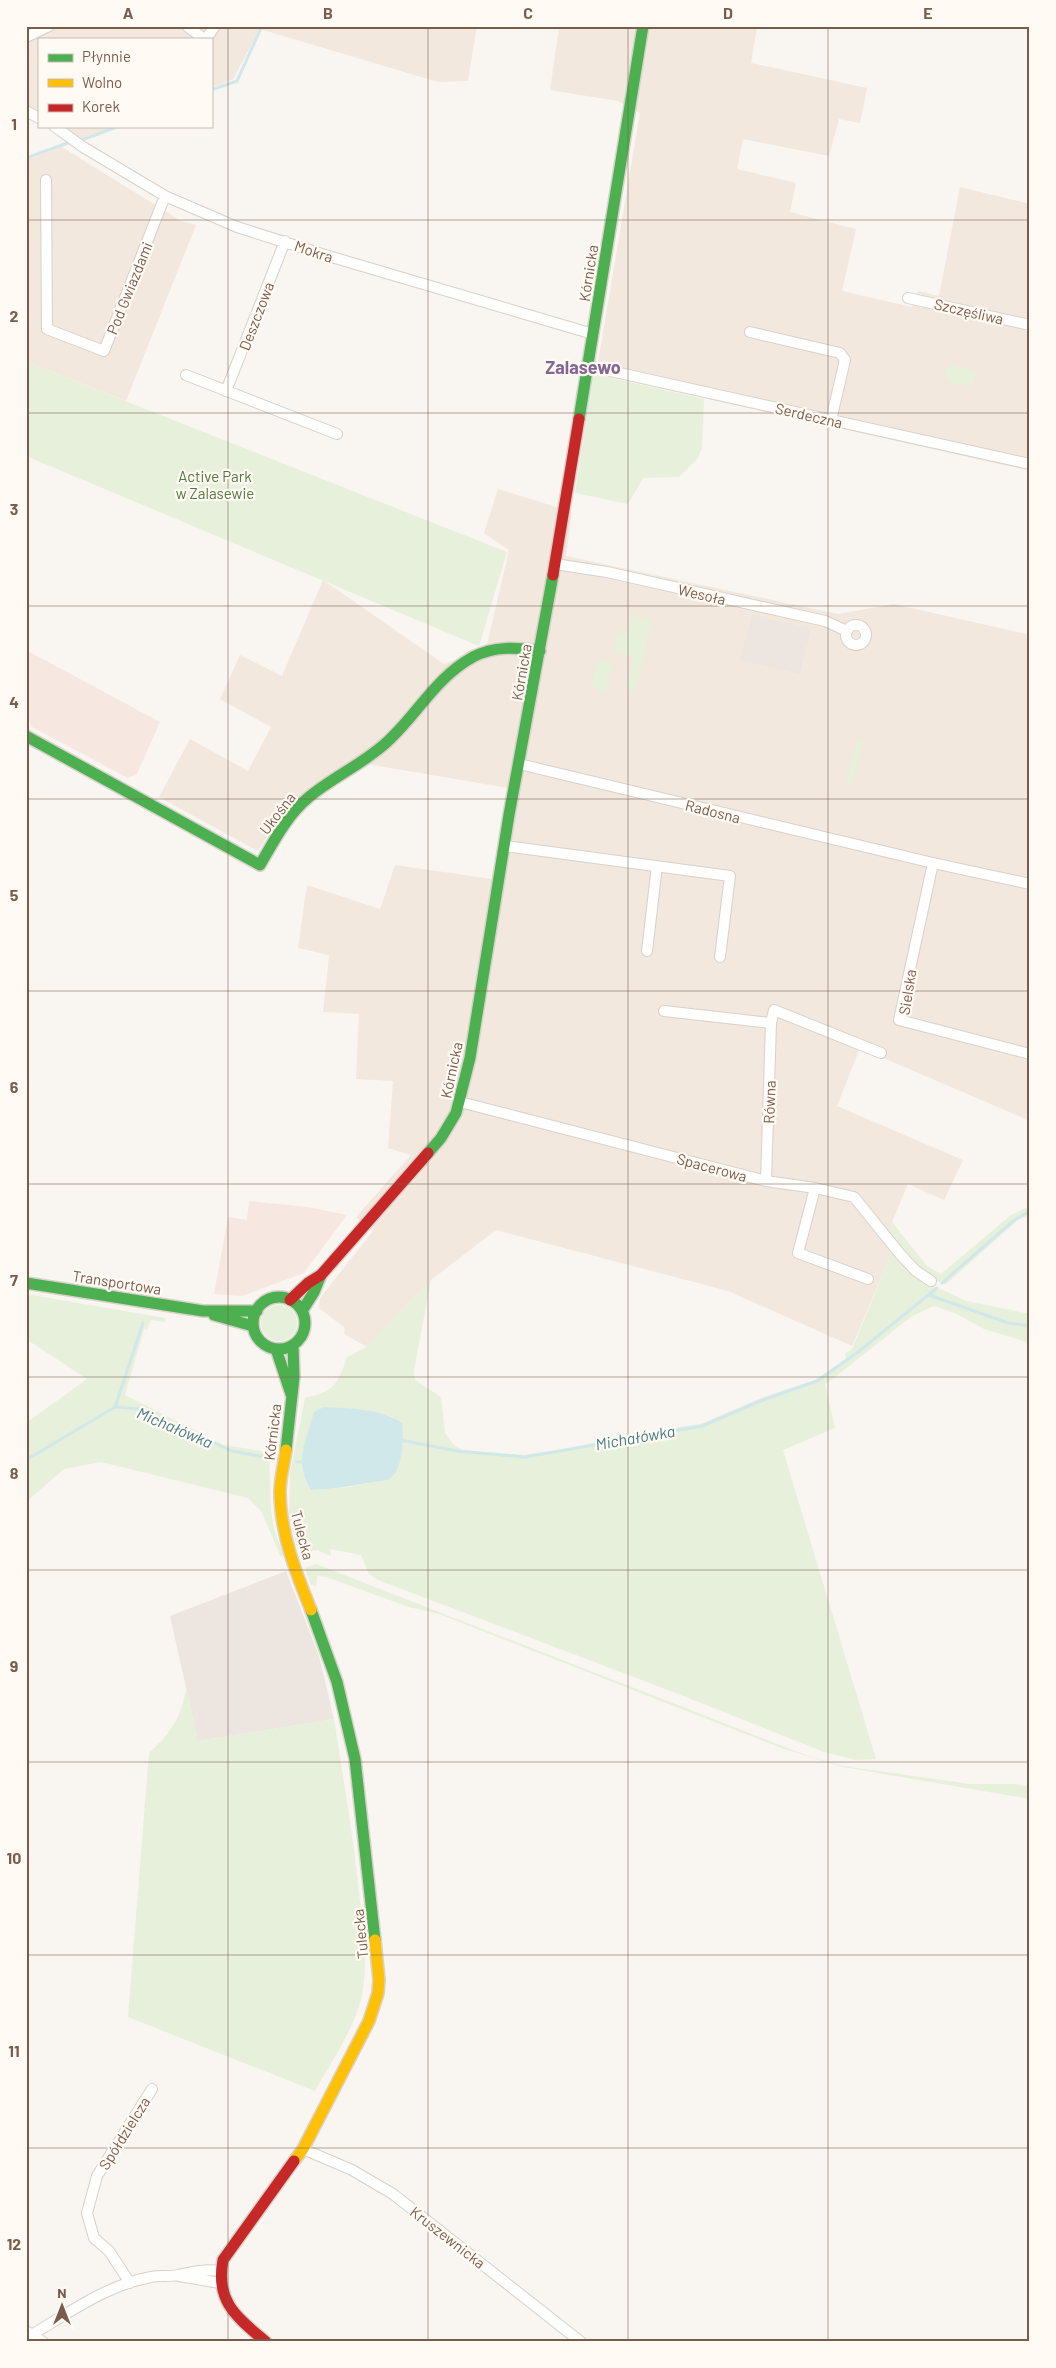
<svg xmlns="http://www.w3.org/2000/svg" width="1056" height="2368" font-family="Barlow,sans-serif">
  <style>
    .residential { fill: #f2e8de }
    .commercial { fill: #f6e8e1 }
    .industrial { fill: #ede5e0 }
    .green { fill: #e7f0db; fill-rule: evenodd }
    .water { fill: #d0e8ea }
    .lines { fill: none; stroke-linecap: round; stroke-linejoin: round }
    .stream { stroke: #d0e8ea; stroke-width: 3 }
    .street-casing { stroke: #d7d1cb; stroke-width: 12 }
    .fast-casing { stroke: #d9d2cb; stroke-width: 14 }
    .slow-casing { stroke: #d9d2cb; stroke-width: 14 }
    .jam-casing { stroke: #d9d2cb; stroke-width: 14 }
    .street { stroke: #fefefd; stroke-width: 10 }
    .fast { stroke: #4caf50; stroke-width: 11 }
    .slow { stroke: #ffc107; stroke-width: 11 }
    .jam { stroke: #c62828; stroke-width: 11 }
    .grid { fill: none; stroke: #7a5c4d; stroke-width: 1; stroke-opacity: 0.55 }
    .labels { text-anchor: middle; dominant-baseline: central; stroke-width: 4.5; stroke-linejoin: round; paint-order: stroke }
    .street-label { font-size: 15px; fill: #7a5c4d; stroke: #fffaf3 }
    .park-label { font-size: 15px; fill: #537a41; stroke: #fffaf3 }
    .water-label { font-size: 16px; font-style: italic; fill: #437c86; stroke: #fffaf3 }
    .quarter-label { font-size: 18px; font-weight: bold; fill: #846695; stroke: #fffaf3 }
    .neatline { fill: none; stroke: #7a5c4d; stroke-width: 2 }
    .grid-label { font-size: 16px; text-anchor: middle; font-weight: bold; fill: #7a5c4d }
  </style>
  <rect width="100%" height="100%" fill="#f9f5f0"/>
  <path class="residential" d="M26,26H477L468,81L438,82L260,29L233,79L211,88V39H39V113L26,106Z
    M552,26H753L757,27L751,63L867,88L860,123L839,119L829,156L743,139L737,169L796,183L790,212L856,229L842,291L912,307L918,291L939,296L960,187L1030,204V471L596,374L640,113L618,101L550,90L559,28Z
    M60,126H115L80,139Z
    M62,147L181,221L196,225L126,401L26,362V160Z
    M498,489L572,512L566,556L838,614L894,604L1030,635V1121L860,1048L837,1106L963,1160L944,1200L908,1184L892,1222L889,1259L852,1346L728,1291L496,1230L431,1280L367,1347L344,1334L345,1328L319,1308L320,1298L373,1231L356,1217L411,1155L388,1148L393,1081L356,1079L359,1014L323,1012L329,955L298,948L307,885L380,909L395,865L492,879L508,788L355,762L297,797L285,810L258,851L159,797L190,739L248,771L271,727L220,699L240,655L282,676L323,580L444,664L486,649L509,550L484,533Z"/>
  <path class="commercial" d="M26,650L160,722L137,774L128,778L32,727L26,712Z
    M249,1201L308,1207L347,1215L304,1273L242,1296L214,1294L228,1217L247,1220Z"/>
  <path class="industrial" d="M752,615L811,629L800,674L740,660Z
    M286,1571L319,1656L334,1719L198,1741L170,1616Z"/>
  <path class="green" d="M26,362L507,552L479,646L26,456Z
    M952,365L973,370L976,375L974,383L969,386L948,382L945,377L947,368Z
    M593,374L704,399L702,448L698,458L679,477L643,478L628,504L575,493Z
    M630,615L652,620L636,691L626,689L633,656L613,652L617,633L626,634Z
    M597,659L612,661L606,691L592,688Z
    M857,739L863,741L853,784L846,783Z
    M1030,1206V1214L1018,1220L946,1284C924,1280 906,1255 890,1240L892,1222L927,1266L941,1274L1011,1215Z
    M890,1245L930,1284L966,1301L1030,1314V1343L984,1329L957,1314L934,1306L912,1316L825,1385L835,1428L783,1450L876,1759L856,1760L824,1752L681,1695L378,1580L369,1574L361,1555L330,1549L331,1556L317,1550L303,1553L298,1550L289,1516L290,1473L305,1398C333,1392 338,1385 347,1357L367,1347L431,1280L414,1370L415,1380L441,1397L445,1433L453,1444L462,1450L523,1455L568,1449L636,1433L701,1424L763,1397L815,1380L846,1359L845,1354L852,1349L889,1259ZM347,1408L393,1417L403,1435L400,1460L389,1479L350,1487L311,1490L305,1480L301,1466Z
    M26,1294L165,1318V1322L151,1320L147,1330L144,1329L125,1395L224,1445L269,1452L271,1510L274,1529L284,1556L281,1557L261,1511L248,1498L101,1462L64,1469L26,1502V1423L87,1379L26,1339Z
    M261 1323a18 18 0 1 1 36 0a18 18 0 1 1-36 0Z
    M316,1564L811,1757L843,1766L970,1784H1015L1030,1787V1799L843,1767L784,1749L439,1614L409,1607L326,1577L317,1576L316,1586L311,1585L305,1568Z
    M187,1687L198,1741L334,1719C344,1783 355,1847 361,1911C364,1940 368,1971 361,1999C353,2031 331,2062 315,2091L128,2017L149,1753C173,1731 180,1718 187,1687Z"/>
  <path class="water" d="M324,1407C349,1408 382,1409 402,1423C404,1437 403,1472 389,1479C385,1481 378,1481 374,1482C353,1486 332,1489 311,1490C293,1462 306,1442 314,1412Z"/>
  <g class="lines">
    <path class="stream" d="M211,90L237,81L262,26
      M82,140L119,126
      M26,158L68,143
      M942,1283L1013,1221L1030,1211
      M929,1295L1008,1323L1030,1326
      M115,1407L143,1323
      M400,1440L457,1451L525,1457L702,1426L763,1400L817,1381L858,1352L937,1288
      M26,1460L115,1407L139,1409L232,1451L276,1459
      M297,1462H304"/>
    <g class="street-casing">
      <path id="street" d="M187,26L204,39
        M26,37L49,26
        M206,39L215,26
        M26,111L39,118
        M54,126L83,147L165,196L237,227L325,255L593,334
        M46,180L47,329L104,351L165,196
        M908,298L1030,325
        M750,332L840,353L845,360L831,420
        M588,366L1030,464
        M186,375L337,434
        M226,391L285,241
        M555,564L607,572L825,621L847,631
        M846 635a10 10 0 1 1 20 0a10 10 0 1 1-20 0Z
        M519,764L933,863L1030,884
        M505,846L730,876L720,957
        M933,863L899,1020L1030,1054
        M647,951L657,866
        M664,1011L771,1023
        M460,1102L766,1181L815,1188L854,1197L900,1254L916,1271L931,1281
        M766,1181L771,1023L774,1010L881,1053
        M815,1188L798,1253L868,1279
        M303,2149L352,2170L393,2194L581,2342
        M179,2276L220,2283
        M130,2283L109,2251L94,2238L87,2213L97,2176L152,2089
        M26,2331L43,2342
        M33,2334C70,2312 107,2285 151,2277C159,2275 169,2277 178,2275C192,2272 204,2269 220,2271"/>
    </g>
    <g class="fast-casing">
      <path id="fast" d="M579,419L643,26
        M26,736L260,865C274,841 287,815 309,797C333,777 363,764 387,742C417,715 436,677 473,657C494,646 517,647 540,651
        M428,1153L441,1138L456,1113L470,1058L509,815L553,575
        M26,1283L203,1311H257
        M253 1323a26 26 0 1 1 52 0a26 26 0 1 1-52 0Z
        M302,1311L314,1292L321,1275
        M214,1315L253,1326
        M276,1349L291,1394
        M286,1450L294,1377L293,1345
        M311,1610L337,1682L355,1759L375,1940"/>
    </g>
    <g class="slow-casing">
      <path id="slow" d="M286,1450C284,1464 280,1478 280,1492C280,1533 296,1573 311,1610
        M294,2161L303,2149L369,2021L378,1993L379,1980L375,1940"/>
    </g>
    <g class="jam-casing">
      <path id="jam" d="M553,575L579,419
        M290,1300L308,1283L321,1275L428,1153
        M266,2342C237,2317 215,2302 223,2260L294,2161"/>
    </g>
    <use href="#street" class="street"/>
    <use href="#fast" class="fast"/>
    <use href="#slow" class="slow"/>
    <use href="#jam" class="jam"/>
  </g>
  <path class="grid" d="M228,26V2342M428,26V2342M628,26V2342M828,26V2342M26,220H1030M26,413H1030M26,606H1030M26,799H1030M26,991H1030M26,1184H1030M26,1377H1030M26,1570H1030M26,1762H1030M26,1955H1030M26,2148H1030"/>
  <g class="labels">
    <g class="street-label">
      <text transform="translate(314 251) rotate(19)">Mokra</text>
      <text transform="translate(588 273) rotate(-81)">Kórnicka</text>
      <text transform="translate(129 288) rotate(-68)">Pod Gwiazdami</text>
      <text transform="translate(969 311) rotate(13)">Szczęśliwa</text>
      <text transform="translate(256 316) rotate(-69)">Deszczowa</text>
      <text transform="translate(809 415) rotate(13)">Serdeczna</text>
      <text transform="translate(702 594) rotate(13)">Wesoła</text>
      <text transform="translate(521 672) rotate(-80)">Kórnicka</text>
      <text transform="translate(713 811) rotate(14)">Radosna</text>
      <text transform="translate(277 813) rotate(-52)">Ukośna</text>
      <text transform="translate(907 992) rotate(-81)">Sielska</text>
      <text transform="translate(451 1070) rotate(-78)">Kórnicka</text>
      <text transform="translate(769 1102) rotate(-88)">Równa</text>
      <text transform="translate(712 1167) rotate(15)">Spacerowa</text>
      <text transform="translate(117 1282) rotate(9)">Transportowa</text>
      <text transform="translate(272 1432) rotate(-83)">Kórnicka</text>
      <text transform="translate(303 1535) rotate(75)">Tulecka</text>
      <text transform="translate(360 1934) rotate(-96)">Tulecka</text>
      <text transform="translate(124 2133) rotate(-58)">Spółdzielcza</text>
      <text transform="translate(448 2237) rotate(38)">Kruszewnicka</text>
    </g>
    <g class="park-label">
      <text x="215" y="476">Active Park<tspan x="215" dy="17">w Zalasewie</tspan></text>
    </g>
    <g class="water-label">
      <text transform="translate(175 1427) rotate(23)">Michałówka</text>
      <text transform="translate(635 1437) rotate(-10)">Michałówka</text>
    </g>
    <g class="quarter-label">
      <text x="583" y="367">Zalasewo</text>
    </g>
  </g>
  <rect width="1056" height="2368" fill="none" stroke="#fffaf3" stroke-width="55"/>
  <rect x="38" y="38" width="175" height="90" fill="#fffaf3" stroke="#cabbb1"/>
  <rect x="48" y="54" width="25" height="8" fill="#4caf50" stroke="#cabbb1"/>
  <text x="82" y="62" font-size="15" fill="#7a5c4d">Płynnie</text>
  <rect x="48" y="79" width="25" height="8" fill="#ffc107" stroke="#cabbb1"/>
  <text x="82" y="88" font-size="15" fill="#7a5c4d">Wolno</text>
  <rect x="48" y="104" width="25" height="8" fill="#c62828" stroke="#cabbb1"/>
  <text x="82" y="112" font-size="15" fill="#7a5c4d">Korek</text>
  <g transform="translate(62 2306)" stroke="#fffaf3" stroke-width="4" paint-order="stroke">
  <path d="M0-4L9 19L0 12L-9 19Z" fill="#7a5c4d"/>
  <text y="-8" font-size="14" font-weight="bold" text-anchor="middle" fill="#7a5c4d">N</text>
  </g>
  <rect x="28" y="28" width="1000" height="2312" class="neatline"/>
  <g class="grid-label">
    <text x="128" y="19">A</text>
    <text x="328" y="19">B</text>
    <text x="528" y="19">C</text>
    <text x="728" y="19">D</text>
    <text x="928" y="19">E</text>
    <text x="14" y="130">1</text>
    <text x="14" y="322">2</text>
    <text x="14" y="515">3</text>
    <text x="14" y="708">4</text>
    <text x="14" y="901">5</text>
    <text x="14" y="1093">6</text>
    <text x="14" y="1286">7</text>
    <text x="14" y="1479">8</text>
    <text x="14" y="1672">9</text>
    <text x="14" y="1864">10</text>
    <text x="14" y="2057">11</text>
    <text x="14" y="2250">12</text>
  </g>
</svg>
